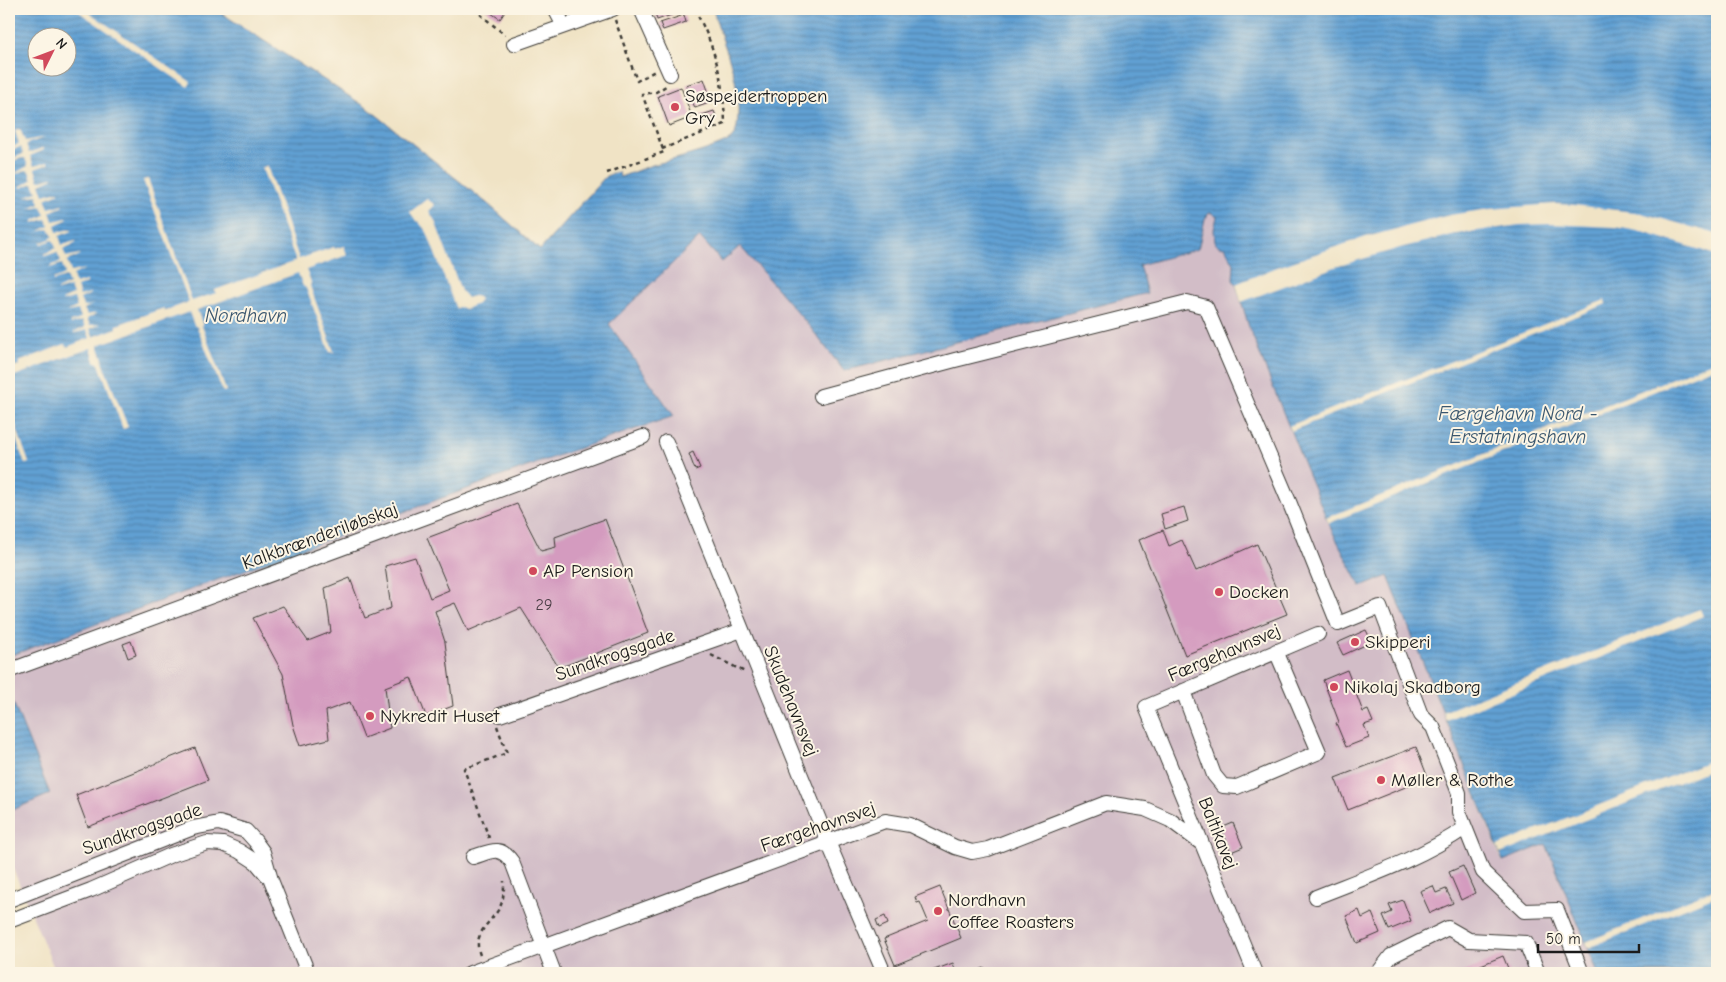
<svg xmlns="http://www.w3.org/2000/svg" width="1726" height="982" font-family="'Comic Neue',sans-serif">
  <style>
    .industrial { fill: #d2bdc7 }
    .water { fill: url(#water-rules); stroke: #3e5e78; fill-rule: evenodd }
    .pier { fill: #f0e3c5 }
    .building { fill: #d49bbf }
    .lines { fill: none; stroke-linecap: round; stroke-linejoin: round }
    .minor-casing { stroke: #3c3a35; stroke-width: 16 }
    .path { stroke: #3c3a35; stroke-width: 2.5; stroke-dasharray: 4 4; stroke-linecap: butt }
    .minor { stroke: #fff; stroke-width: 14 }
    .poi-dot { fill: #d1495b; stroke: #fcf5e5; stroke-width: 2 }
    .labels { text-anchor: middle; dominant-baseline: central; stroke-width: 4; stroke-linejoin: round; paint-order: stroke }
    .number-label { font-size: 16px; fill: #4a3c45 }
    .poi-label { font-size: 19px; fill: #1c1c1c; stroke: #fcf5e5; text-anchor: start }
    .street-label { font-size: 19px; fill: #1c1c1c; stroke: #fcf5e5 }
    .water-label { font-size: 20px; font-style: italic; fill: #3b576e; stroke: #fcf5e5 }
  </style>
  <defs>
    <pattern id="water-rules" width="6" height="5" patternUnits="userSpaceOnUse" patternTransform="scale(1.25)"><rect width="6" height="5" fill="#61a0d3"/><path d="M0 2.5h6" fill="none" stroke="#4f82aa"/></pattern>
  </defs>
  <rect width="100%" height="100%" fill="#fcf5e5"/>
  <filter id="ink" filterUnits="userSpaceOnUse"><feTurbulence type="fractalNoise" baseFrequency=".02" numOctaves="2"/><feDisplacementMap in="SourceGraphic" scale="10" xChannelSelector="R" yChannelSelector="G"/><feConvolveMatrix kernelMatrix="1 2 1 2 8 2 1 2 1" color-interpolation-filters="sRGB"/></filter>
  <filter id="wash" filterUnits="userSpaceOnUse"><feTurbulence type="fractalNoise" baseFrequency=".0096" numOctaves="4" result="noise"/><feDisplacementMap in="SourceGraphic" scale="20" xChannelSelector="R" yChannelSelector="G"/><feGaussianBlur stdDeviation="1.12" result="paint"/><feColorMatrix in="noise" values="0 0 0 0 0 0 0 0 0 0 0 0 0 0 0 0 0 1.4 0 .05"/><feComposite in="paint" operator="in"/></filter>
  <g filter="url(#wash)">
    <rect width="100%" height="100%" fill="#f0e3c5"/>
    <path class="industrial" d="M664,162L740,245L810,327L844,371L1146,293L1139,265L1198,249L1205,219L1209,213L1215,214L1217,217L1216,223L1219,246L1225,247L1232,259L1234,264L1233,273L1249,327L1331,529L1361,587L1388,576L1502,861L1546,844L1598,973H56L9,859V656L568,452L673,416L609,324L606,176L618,172L620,177Z"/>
    <path class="water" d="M9,9H215L369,109L488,204L540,250L606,176L618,172L620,177C635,172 649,165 664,162C677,159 724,146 732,138C738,131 737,124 738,116C740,75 723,47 713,9H1717V973H1598L1546,844L1503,861L1388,576L1361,587L1331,529L1305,467L1249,327L1236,284L1233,280L1234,264L1225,247L1219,246L1215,243L1214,229L1217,217L1212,213H1209L1205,219L1198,249L1139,265L1147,293L844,371L810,327L740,246L722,262L700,237L609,324L674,416L568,452L9,656ZM38,38H68V68H38Z
      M9,692L50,794L10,811L9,807Z"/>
    <path class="pier" d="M75,9H84L191,82L188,87Z
      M20,129L25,141L46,137L29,143L26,145L29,153L43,148L44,150L30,156L34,166L48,162V164L35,169L39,181L52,177L53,178L40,184L44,195L58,191L59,193L45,199L49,208L62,205L63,206L50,212L53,221L67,218L68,219L55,225L57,232L71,229L72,231L59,236L62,245L76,241V243L63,249L66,257L80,254V255L67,261L71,272L85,269L73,275L75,284L87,281V283L77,287L80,296L90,293V294L80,299L83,306L85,307L94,304L84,309L87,315L97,313L87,319L90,325L101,324L90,329L93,337L117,328V325L164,308L165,311L189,302L143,180L148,179L192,301L216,293L215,290L296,261L262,168L267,166L299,259L334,247L335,249L344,246L347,255L306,270L311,282L310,286L334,352H330L306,288L303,286L298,273L197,310L202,323V326L226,391L223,392L197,327L194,325L189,312L98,345L103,359L102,362L128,427L123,429L99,364L95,361L91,348L9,378V368L20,365L19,362L65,344L67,347L90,338L87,330L74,333V332L82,329L85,327L82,321L71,324L70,322L78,320L81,317L78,310L66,312L77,307L74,298L63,301L62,300L73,295L70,287L57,291V290L69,284L66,277L53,281V279L63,275L65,273L62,264L49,268V267L61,261L57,252L45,256L44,254L56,248L53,240L41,244L40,243L50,239L53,236L49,229L37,232L49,226L46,219L33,223V221L45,215L41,206L28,208L40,203L37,195L24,197L37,192L33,183L21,188V186L32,180L29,171L26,170L16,174L15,173L28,166L25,158H22L9,162V160L23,154L21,147L9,150V148L17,145L19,143L15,131Z
      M427,199L435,205L429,211L435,221L461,291L467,298L474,296L478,297L480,300L477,304L465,309L460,307L456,309L427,232L418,221L417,222L410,212Z
      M1555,204L1574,205L1641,213L1713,233L1717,235V255L1643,232L1616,227L1550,224L1519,225L1456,234L1403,247L1335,267L1241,302L1236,284L1275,268L1359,239L1450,215L1490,209Z
      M1605,300L1606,304L1291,431L1289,426Z
      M1717,360V366L1329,523L1326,518Z
      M9,407L29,463L25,464L9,419Z
      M1700,609L1703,616L1446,720L1443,712Z
      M1717,758V767L1500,854L1497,846Z
      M1717,888V895L1588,948L1586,942Z"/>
    <g id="blocks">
      <path class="building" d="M485,9H507L500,19Z
        M569,9H585L571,14Z
        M666,9H679L680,12L657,20L655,12Z
        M684,15L686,22L663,30L660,23Z
        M704,79L712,102L695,108L686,85Z
        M681,87L692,117L669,126L658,96Z
        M714,111L716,116L701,122L699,116Z
        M693,452L700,468L695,470L689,454Z
        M517,504L541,551L556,547L555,537L605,519L648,633L559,668L521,608L468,631L455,603L435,611L445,642L453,706L426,716L411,677L385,687L390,728L364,738L350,702L326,711L329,739L300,746L293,725L283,674L253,618L283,606L308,641L331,632L325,588L350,578L365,618L391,608L385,566L415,557L430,598L449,590L427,538Z
        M1184,507L1188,521L1165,529L1161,514Z
        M1163,530L1169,546L1182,540L1196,571L1257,544L1287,614L1185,655L1139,540Z
        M1366,630L1372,642L1343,655L1337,643Z
        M131,641L136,655L128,658L123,644Z
        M1347,670L1363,712L1368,710L1373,722L1364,725L1369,738L1346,747L1336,723L1339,722L1323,680Z
        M1416,747L1428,778L1348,810L1335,778Z
        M195,748L208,780L88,827L76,795Z
        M1233,823L1243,847L1231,852L1221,828Z
        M1463,866L1475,893L1461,900L1449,872Z
        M1433,886L1436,893L1446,889L1453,903L1430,913L1420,891Z
        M940,887L961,938L895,965L884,939L928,921L920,902L917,903L915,897Z
        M1403,900L1411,921L1389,930L1383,916L1392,912L1389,905Z
        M1359,910L1362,918L1372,913L1380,933L1357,943L1346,916Z
        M885,916L888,924L879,928L876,920Z
        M1503,956L1510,973H1460L1471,969Z
        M953,963L956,973H926Z
        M984,968L986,973H972Z"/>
    </g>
  </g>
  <g filter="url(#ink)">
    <use href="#blocks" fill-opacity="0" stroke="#3c3a35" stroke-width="1"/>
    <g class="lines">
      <g class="minor-casing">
        <path id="minor" d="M555,9L564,26
          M641,9L670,74
          M514,44L613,9
          M821,396L955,360L1187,302L1206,307L1290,504L1338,624L1380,607L1421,715L1433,727L1459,793V812L1483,872L1524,911L1557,910L1582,973
          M666,442L828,842L884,973
          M11,670L643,437
          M1183,691L1214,775L1223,786L1237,787L1319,752L1276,651
          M500,715L742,630
          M473,857C490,852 500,844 512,862L554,973
          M1316,897C1366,877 1420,859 1465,828
          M9,900L193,828L219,823L246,831L255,841L263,852L271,880L308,973
          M9,921L91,890L171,855L207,843L223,844L239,851L256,862L267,875
          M470,973L885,821L910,825L955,847L972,852L988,849L1106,803L1145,809L1170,820L1201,843
          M1255,973L1146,707L1318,634
          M1378,973L1391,956L1448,928L1469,940L1526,943L1538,973"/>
      </g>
      <path class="path" d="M474,9L505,35
        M615,20L637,81L655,71
        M662,149L725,124C724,83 715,44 694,9
        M607,173L664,152L642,94L656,92L666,86
        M711,655L745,672
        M489,838L464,769L507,753L497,726
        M480,955C472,934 489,924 499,909C504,900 504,890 504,881"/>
      <use href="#minor" class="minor"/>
    </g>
  </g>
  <g class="poi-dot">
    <circle cx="675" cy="107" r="5"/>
    <circle cx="533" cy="571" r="5"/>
    <circle cx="1219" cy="592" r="5"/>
    <circle cx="1355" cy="642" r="5"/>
    <circle cx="1334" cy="687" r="5"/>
    <circle cx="370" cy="716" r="5"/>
    <circle cx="1381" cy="780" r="5"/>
    <circle cx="938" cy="911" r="5"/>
  </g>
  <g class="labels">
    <g class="number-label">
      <text x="544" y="605">29</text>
    </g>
    <g class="poi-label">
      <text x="685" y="96">Søspejdertroppen<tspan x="685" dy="22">Gry</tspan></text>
      <text x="543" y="571">AP Pension</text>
      <text x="1229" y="592">Docken</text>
      <text x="1365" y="642">Skipperi</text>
      <text x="1344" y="687">Nikolaj Skadborg</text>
      <text x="380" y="716">Nykredit Huset</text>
      <text x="1391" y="780">Møller &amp; Rothe</text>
      <text x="948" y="900">Nordhavn<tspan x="948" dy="22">Coffee Roasters</tspan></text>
    </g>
    <g class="street-label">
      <text transform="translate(320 536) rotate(-20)">Kalkbrænderiløbskaj</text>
      <text transform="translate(1224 653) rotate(-23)">Færgehavnsvej</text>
      <text transform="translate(615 655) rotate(-19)">Sundkrogsgade</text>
      <text transform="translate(791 701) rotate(68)">Skudehavnsvej</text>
      <text transform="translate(818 827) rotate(-19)">Færgehavnsvej</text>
      <text transform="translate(142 829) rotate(-19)">Sundkrogsgade</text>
      <text transform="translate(1218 833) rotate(68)">Baltikavej</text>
    </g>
    <g class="water-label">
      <text x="246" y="315">Nordhavn</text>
      <text x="1518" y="413">Færgehavn Nord -<tspan x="1518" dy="23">Erstatningshavn</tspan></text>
    </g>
  </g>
  <rect width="1726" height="982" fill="none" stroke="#fcf5e5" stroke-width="30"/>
  <g transform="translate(52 52) rotate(48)"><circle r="24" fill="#fcf5e5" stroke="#a29e95"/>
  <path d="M0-4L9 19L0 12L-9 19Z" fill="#d1495b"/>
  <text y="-8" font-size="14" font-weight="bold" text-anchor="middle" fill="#1c1c1c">N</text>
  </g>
  <path d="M1538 944v8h101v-8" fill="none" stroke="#1c1c1c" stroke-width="2.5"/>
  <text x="1546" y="944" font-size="15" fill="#1c1c1c" stroke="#fcf5e5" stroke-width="4" paint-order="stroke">50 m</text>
</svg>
